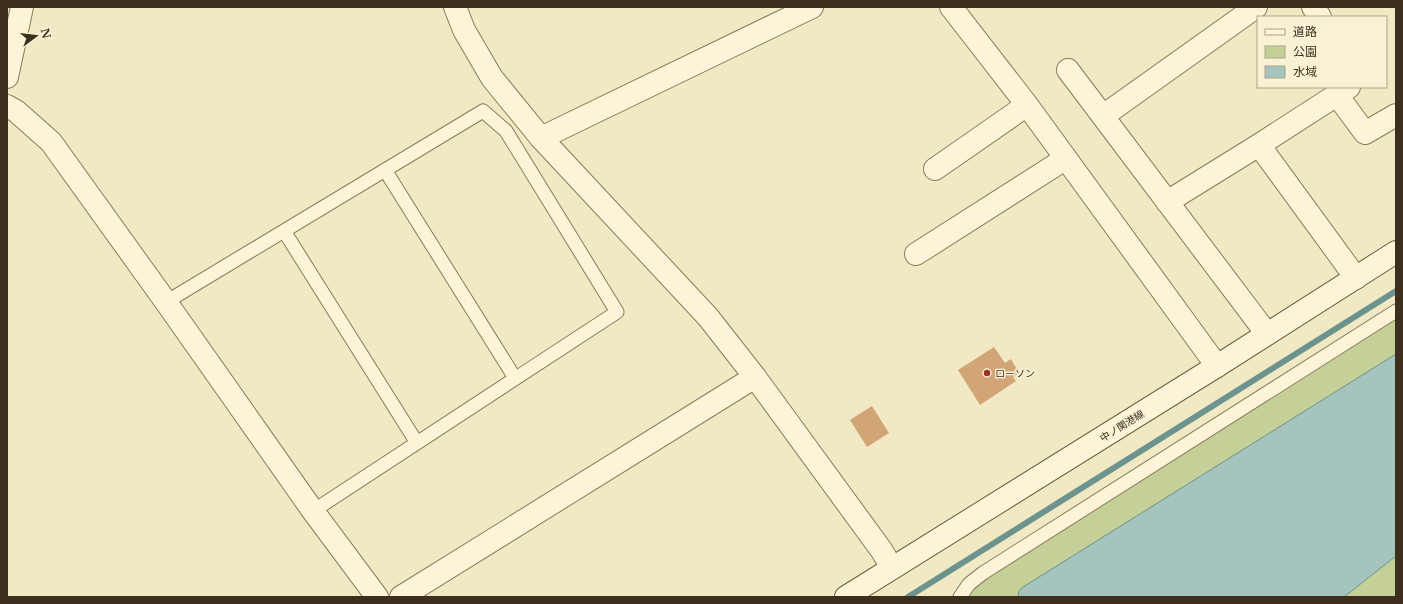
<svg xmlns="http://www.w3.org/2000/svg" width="1403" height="604" font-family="'Libre Baskerville','Noto Sans JP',serif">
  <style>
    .green { fill: #c4d097 }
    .water { fill: #a6c4be; stroke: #6c938d }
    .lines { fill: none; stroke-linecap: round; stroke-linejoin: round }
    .stream { stroke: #6c938d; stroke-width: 6 }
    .building { fill: #d2a577 }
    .service-casing { stroke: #8d7959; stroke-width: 15 }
    .minor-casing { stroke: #8d7959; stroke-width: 24 }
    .tertiary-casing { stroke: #8d7959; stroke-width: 24 }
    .secondary-casing { stroke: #6f5a3c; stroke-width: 24 }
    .service { stroke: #fbf4d8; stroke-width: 13 }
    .minor { stroke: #fbf4d8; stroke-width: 22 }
    .tertiary { stroke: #fbf4d8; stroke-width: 22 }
    .secondary { stroke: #fbf4d8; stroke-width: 22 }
    .poi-dot { fill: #a02f25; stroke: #f8f1d4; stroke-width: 1.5 }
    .labels { text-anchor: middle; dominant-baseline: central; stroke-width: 3; stroke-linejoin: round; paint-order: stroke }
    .poi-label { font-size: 10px; fill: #3c2f1e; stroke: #f8f1d4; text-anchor: start }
    .street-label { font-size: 10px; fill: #3c2f1e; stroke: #f8f1d4 }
  </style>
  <rect width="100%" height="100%" fill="#f1e8c4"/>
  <path class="green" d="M1396,319V354L1019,591L1018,597H969L976,587L996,573Z
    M1396,556V597H1344Z"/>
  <path class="water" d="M1396,354V556L1344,597H1018L1019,591L1023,587Z"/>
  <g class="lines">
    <path class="stream" d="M908,597L1396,291"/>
  </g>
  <path class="building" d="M994,347L1005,363L1011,359L1019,373L1013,377L1016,381L980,405L958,370Z
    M872,406L889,433L867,447L850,420Z"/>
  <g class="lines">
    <g class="service-casing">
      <path id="service" d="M385,170L515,378
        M284,231L417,443
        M166,302L483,111L506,131L617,312L313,511
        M960,597L969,584L983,573L1396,311"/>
    </g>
    <g class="minor-casing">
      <path id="minor" d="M951,7L1027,105L1217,366
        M1313,7L1320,17
        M1068,70L1267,334
        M1337,95L1365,133L1396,115
        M7,106L16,111L51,142L166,302L313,511L377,597
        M1103,116L1256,7
        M541,138L812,7
        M1259,145L1356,278
        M935,169L1027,105
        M1167,202L1259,145L1349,87
        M916,254L1065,159
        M401,597L755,377"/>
    </g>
    <g class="tertiary-casing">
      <path id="tertiary" d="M455,7L464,30L492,78L541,138L708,317L755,377L882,551L892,568
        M7,77L22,7"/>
    </g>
    <g class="secondary-casing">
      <path id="secondary" d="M846,597L1217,366L1396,252"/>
    </g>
    <use href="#service" class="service"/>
    <use href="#minor" class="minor"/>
    <use href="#tertiary" class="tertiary"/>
    <use href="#secondary" class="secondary"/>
  </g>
  <circle class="poi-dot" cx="987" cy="373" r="4"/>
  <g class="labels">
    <g class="poi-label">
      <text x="995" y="373">ローソン</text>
    </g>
    <g class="street-label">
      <text transform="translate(1122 426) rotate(-32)">中ノ関港線</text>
    </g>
  </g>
  <rect width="1403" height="604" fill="none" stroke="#3c2f1e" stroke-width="16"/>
  <rect x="1257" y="16" width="130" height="72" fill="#f8f1d4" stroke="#ada38b"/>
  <rect x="1265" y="29" width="20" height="6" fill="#fbf4d8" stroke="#ada38b"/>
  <text x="1293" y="36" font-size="12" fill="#3c2f1e">道路</text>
  <rect x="1265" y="46" width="20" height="12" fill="#c4d097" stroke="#ada38b"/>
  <text x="1293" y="56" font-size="12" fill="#3c2f1e">公園</text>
  <rect x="1265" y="66" width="20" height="12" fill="#a6c4be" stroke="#ada38b"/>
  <text x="1293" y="76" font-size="12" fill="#3c2f1e">水域</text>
  <g transform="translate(36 36) rotate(75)" stroke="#f8f1d4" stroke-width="3" paint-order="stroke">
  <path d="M0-3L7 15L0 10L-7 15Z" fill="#3c2f1e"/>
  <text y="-6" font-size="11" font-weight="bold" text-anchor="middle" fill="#3c2f1e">N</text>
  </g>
</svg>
